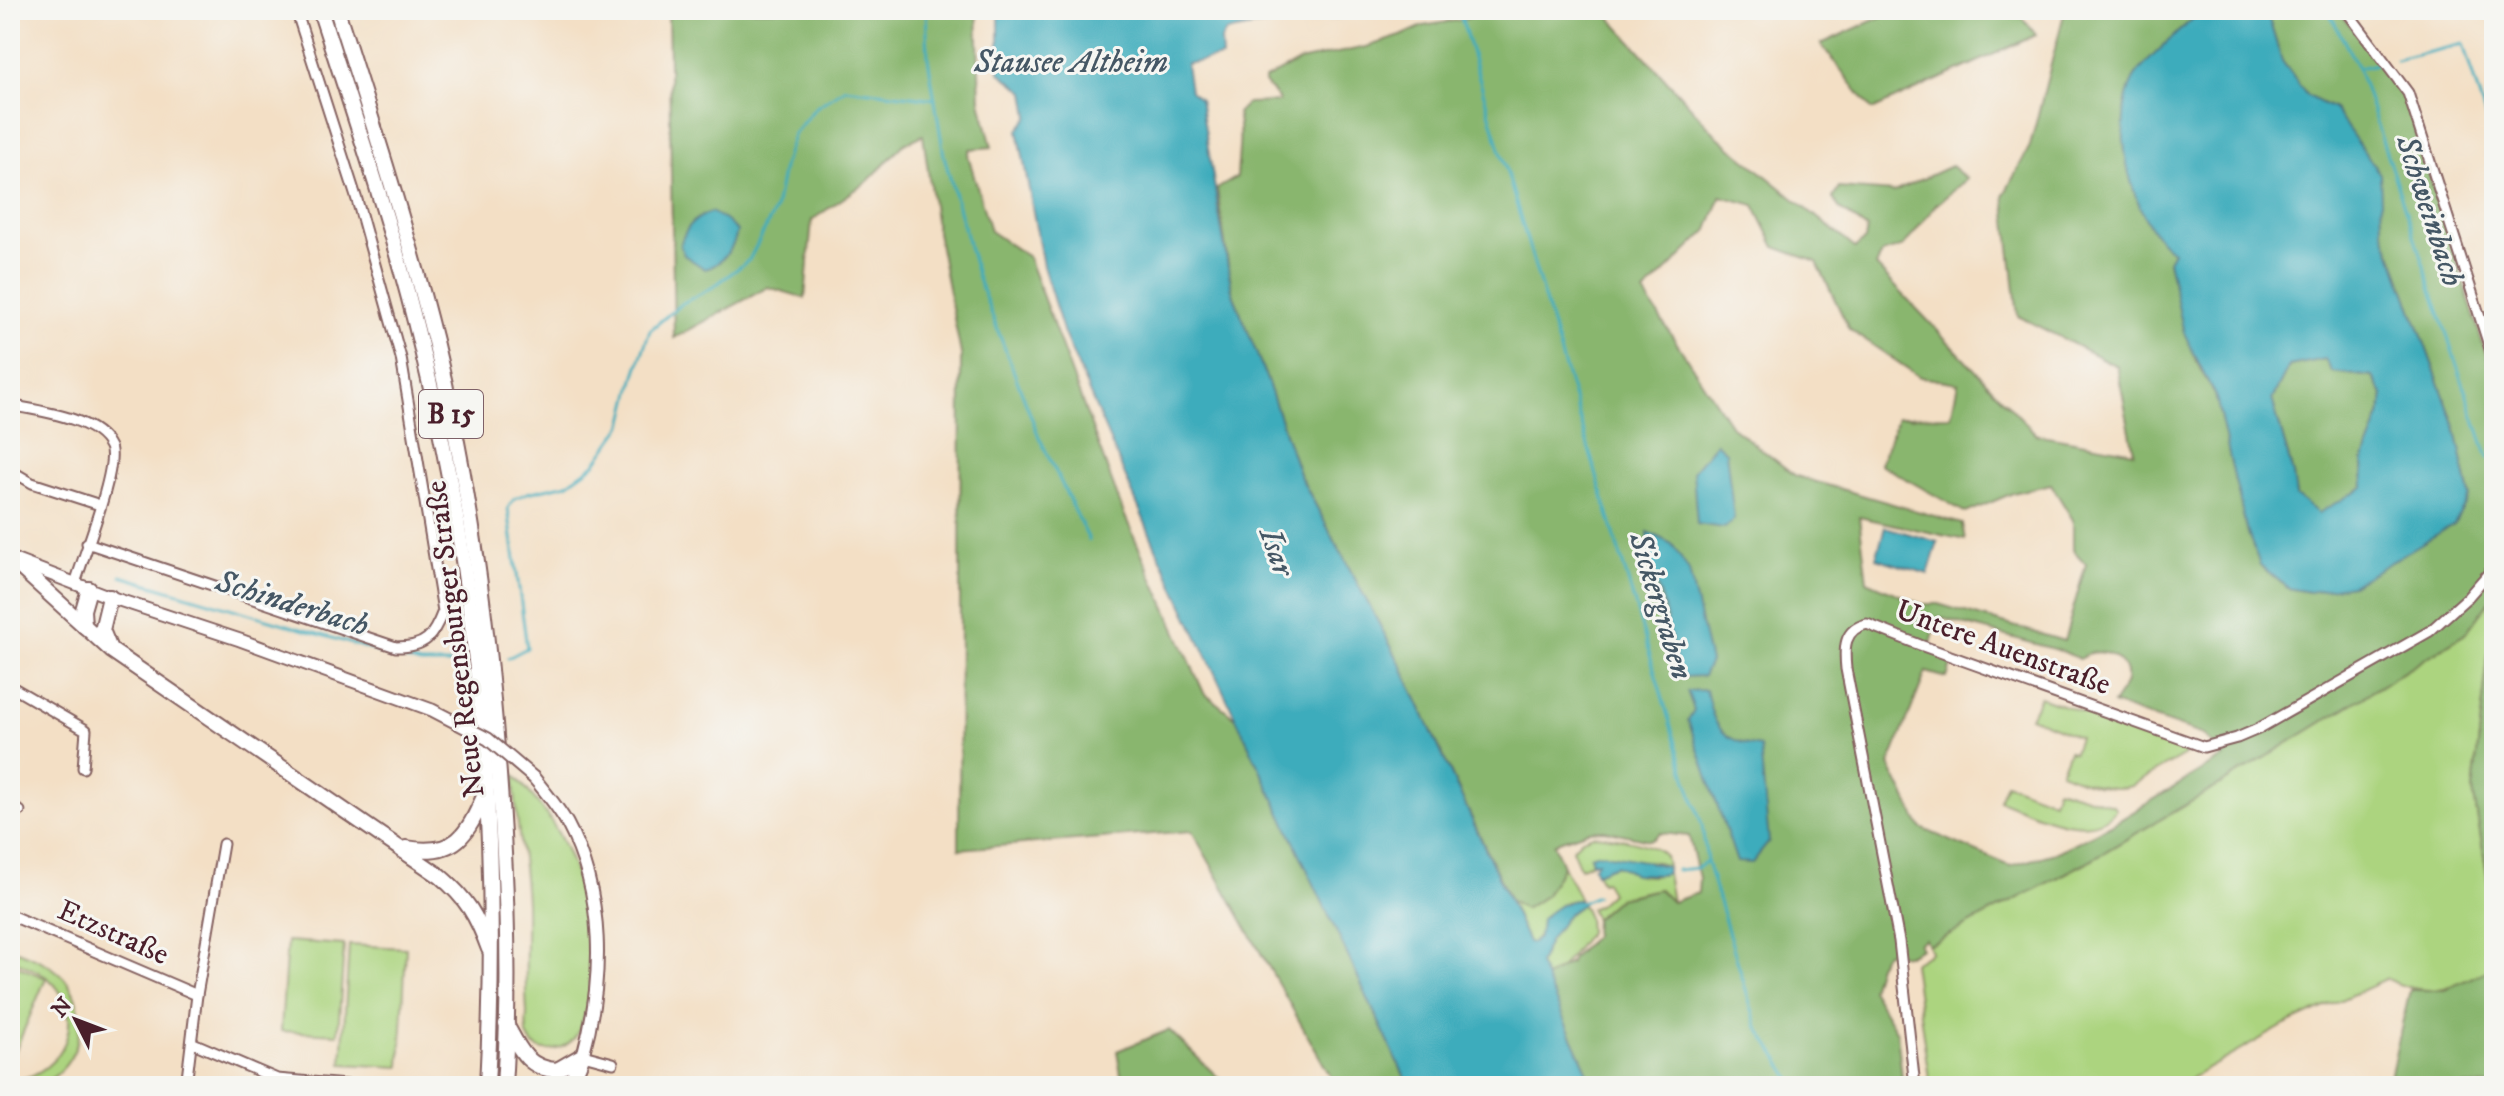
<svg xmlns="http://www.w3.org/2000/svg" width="2504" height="1096" font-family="'IM FELL DW Pica',serif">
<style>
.green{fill:#acd47f;stroke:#7b7a55;stroke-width:2}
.forest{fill:#89b66e;stroke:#6a6a4c;stroke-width:2;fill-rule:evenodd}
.water{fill:#3eacbc;stroke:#446674;stroke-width:2;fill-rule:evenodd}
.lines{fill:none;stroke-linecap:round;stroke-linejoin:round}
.stream{stroke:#3eacbc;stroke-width:3}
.minor-casing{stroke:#856261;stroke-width:13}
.tertiary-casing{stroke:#856261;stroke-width:15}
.trunk-casing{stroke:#856261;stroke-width:18}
.minor{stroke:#fff;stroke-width:9}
.tertiary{stroke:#fff;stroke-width:11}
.trunk{stroke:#fff;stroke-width:14}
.tertiary-bridge-casing{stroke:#856261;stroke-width:15;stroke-linecap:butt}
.tertiary-bridge{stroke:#fff;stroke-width:11}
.labels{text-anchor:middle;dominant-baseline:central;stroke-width:6;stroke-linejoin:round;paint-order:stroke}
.shield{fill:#f6f6f2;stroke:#7e6067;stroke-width:2}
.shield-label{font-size:28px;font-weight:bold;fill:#4a1f2b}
.street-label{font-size:30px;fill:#4a1f2b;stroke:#f6f6f2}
.water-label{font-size:32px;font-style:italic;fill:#455765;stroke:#f6f6f2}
</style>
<rect width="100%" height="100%" fill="#f6f6f2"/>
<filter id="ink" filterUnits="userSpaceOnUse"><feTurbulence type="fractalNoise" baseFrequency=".0125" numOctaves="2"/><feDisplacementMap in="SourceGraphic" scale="16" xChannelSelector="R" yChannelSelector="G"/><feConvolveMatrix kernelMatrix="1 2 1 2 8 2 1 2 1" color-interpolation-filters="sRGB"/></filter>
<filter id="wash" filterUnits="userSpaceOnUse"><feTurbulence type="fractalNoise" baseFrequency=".006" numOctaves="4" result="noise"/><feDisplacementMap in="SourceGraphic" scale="32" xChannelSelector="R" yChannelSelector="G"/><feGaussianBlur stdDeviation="1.8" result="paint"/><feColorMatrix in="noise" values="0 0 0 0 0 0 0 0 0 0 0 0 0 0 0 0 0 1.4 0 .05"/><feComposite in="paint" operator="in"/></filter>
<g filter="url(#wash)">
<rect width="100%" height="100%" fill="#f3dfc5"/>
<g class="green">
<path d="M 2490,600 L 2492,622 L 2473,790 L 2494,917 L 2494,968 C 2451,986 2432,1001 2387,979 L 2285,1025 L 2177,1086 L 1930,1086 L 1913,963 L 1931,952 L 1928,945 L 2085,863 L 2225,782 L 2465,634 Z"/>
<path d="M 2040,697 L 2181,748 L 2185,755 L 2131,786 C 2108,793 2082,780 2060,772 L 2069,751 L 2074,752 L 2079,737 L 2030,717 Z"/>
<path d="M 514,775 C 530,793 546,811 558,833 C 586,884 605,980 577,1034 C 567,1051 537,1059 528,1037 C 525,1030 527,1020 527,1012 C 524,975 527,940 526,903 C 524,860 515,818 514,775 Z"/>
<path d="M 2006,783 L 2053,801 L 2057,788 L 2113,805 L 2116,809 C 2092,844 2029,811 1999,800 Z"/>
<path d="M 1593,835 C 1608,836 1655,843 1664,855 C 1667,859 1666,862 1667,867 L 1658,862 L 1591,859 L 1592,862 L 1580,868 L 1572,849 L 1582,839 Z"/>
<path d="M 1563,866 L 1580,900 C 1547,898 1549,930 1532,943 L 1528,943 L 1510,901 L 1525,909 L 1546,895 Z"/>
<path d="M 1611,866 L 1622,866 C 1633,877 1653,878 1667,873 L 1672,902 L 1659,889 C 1626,895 1619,896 1595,919 L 1590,909 L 1598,905 L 1611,893 L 1605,881 L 1601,882 L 1596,873 Z"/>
<polygon points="1582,904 1588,918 1589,932 1563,966 1545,978 1539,964 1549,941 1567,915"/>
<polygon points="287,941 344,945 338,1034 281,1031"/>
<polygon points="349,945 406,948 400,1067 342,1064"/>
<path d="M 10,948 C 29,956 50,962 64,978 C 92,1011 82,1067 41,1084 C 32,1088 20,1086 10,1086 L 10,1080 C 55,1079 87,1028 58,989 C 47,973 28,967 10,959 Z"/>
<polygon points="10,963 46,978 10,1063"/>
</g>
<g class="forest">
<polygon points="668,10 977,10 980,101 992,147 970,149 968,155 990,231 1028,257 1124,514 1204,693 1237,719 1409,1086 1336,1086 1192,831 959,849 961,354 936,227 923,135 904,144 868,181 812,220 805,298 768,287 674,338"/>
<path d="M 1489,10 L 1603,10 L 1718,137 L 1855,248 L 1865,240 L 1867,229 L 1840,209 L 1833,198 L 1839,188 L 1894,192 L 1951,166 L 1967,179 L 1936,205 L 1904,246 L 1882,253 L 1876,266 L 2036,434 L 2134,452 L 2117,366 L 2018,316 L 2004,195 L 2030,146 L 2065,10 L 2203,10 L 2178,32 L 2173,251 L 2168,261 L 2195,358 L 2216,398 L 2260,565 L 2288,588 L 2309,592 L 2470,495 L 2455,426 L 2382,228 L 2379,174 L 2334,109 L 2307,96 L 2282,61 L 2266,10 L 2338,10 L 2404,95 L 2494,379 L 2494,917 L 2473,790 L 2492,622 L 2489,601 L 2465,634 L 2225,782 L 2085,863 L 1933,943 L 1928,945 L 1925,939 L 1918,943 L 1921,948 L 1908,955 L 1886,952 L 1878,965 L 1871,989 L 1897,1032 L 1903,1086 L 1594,1086 L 1545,978 L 1570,963 L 1572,958 L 1594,936 L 1595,919 L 1619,898 L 1659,889 L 1672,902 L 1698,893 L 1699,878 L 1689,836 L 1660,833 L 1653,839 L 1649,840 L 1604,830 L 1588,831 L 1559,841 L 1554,844 L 1563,866 L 1546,895 L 1525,909 L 1510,901 L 1402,667 L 1299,474 L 1267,380 L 1232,291 L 1217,189 L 1237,177 C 1238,155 1242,134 1237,113 L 1247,103 L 1278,102 L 1279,100 L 1265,83 L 1265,79 L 1299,61 L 1366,47 L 1401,36 L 1423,26 L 1465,19 ZM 1721,196 L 1754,205 L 1775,247 L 1817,262 L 1849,329 L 1920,377 L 1958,383 L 1951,416 L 1898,417 L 1880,464 L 1966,513 L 2013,493 L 2051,484 L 2073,520 L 2073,550 L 2086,564 L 2064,641 L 1938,604 L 1920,604 L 1867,581 L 1859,517 L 1965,540 L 1962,524 L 1796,476 L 1731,426 L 1644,293 L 1708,230 ZM 1938,617 L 2064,652 L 2079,659 C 2080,659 2090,653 2091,653 C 2109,649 2129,663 2126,681 C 2124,689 2118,697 2113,704 L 2204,735 L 2224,757 L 2113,824 L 2055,853 L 2010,866 L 1921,828 L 1889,765 L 1926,672 L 1947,678 L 1951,665 L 1930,647 Z"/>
<polygon points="1896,10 2017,10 2036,35 1872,110 1821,44"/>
<polygon points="2325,359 2332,372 2373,377 2384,396 2380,416 2363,462 2364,487 2318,514 2296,496 2293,474 2272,399 2289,366"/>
<polygon points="2494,968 2494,1086 2388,1086 2410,990 2443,990"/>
<polygon points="1169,1030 1227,1086 1123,1086 1117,1051"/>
</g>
<g class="water">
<path d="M 999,10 L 1382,10 L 1352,16 L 1252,27 L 1226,32 L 1221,40 L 1222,57 L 1186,64 L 1190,91 L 1200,99 L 1232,291 L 1267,380 L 1299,474 L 1402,667 L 1528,942 L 1532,943 L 1539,937 L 1541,919 C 1553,909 1566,899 1580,900 L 1582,904 L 1567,915 L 1549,941 L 1539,964 L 1594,1086 L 1409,1086 L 1157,550 L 1064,334 L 1043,266 L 1018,130 L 1029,116 L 1025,92 L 999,72 Z"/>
<path d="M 2203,10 L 2266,10 L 2282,61 L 2307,96 L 2334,109 L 2380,174 L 2382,228 L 2455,426 L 2470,496 L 2454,524 L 2352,585 L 2309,592 L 2288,588 L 2260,565 L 2246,528 L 2216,398 L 2184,333 L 2168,260 L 2173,251 C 2131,224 2110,124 2133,80 C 2143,62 2186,25 2203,10 ZM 2325,359 L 2332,372 L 2373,377 L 2384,396 L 2380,416 L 2363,462 L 2364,487 L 2318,513 L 2296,496 L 2293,474 L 2272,399 L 2289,366 Z"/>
<path d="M 711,212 L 725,220 L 737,231 C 735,247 721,265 705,269 L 684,255 L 680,245 C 686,227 693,219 711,212 Z"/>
<polygon points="1716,443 1726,452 1734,519 1725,528 1697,524 1693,471"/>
<polygon points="1885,527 1938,542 1928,574 1876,558"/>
<polygon points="1648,532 1672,544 1689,571 1710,662 1703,676 1685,677 1677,665 1662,599 1649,568"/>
<path d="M 1706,690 C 1714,727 1721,741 1760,747 L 1769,842 L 1752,863 L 1737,862 L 1688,720 L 1694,710 L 1687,691 Z"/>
<path d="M 1599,853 C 1611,855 1658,863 1667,867 L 1667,873 L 1660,875 L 1634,874 L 1616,865 L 1596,873 L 1593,867 L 1598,862 L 1592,862 L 1590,856 Z"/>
</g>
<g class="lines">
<g class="stream">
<polyline points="926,10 928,58 944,156 978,279 1039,437 1089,540"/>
<polyline points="1461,10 1461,17 1686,777 1702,825 1707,862 1757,1026 1796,1086"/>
<polyline points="2328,10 2358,68 2488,458"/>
<polyline points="2396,60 2463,44 2494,145"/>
<polyline points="2358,68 2381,63"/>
<polyline points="121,576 420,664 451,664"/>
<polyline points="508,658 527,648 508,508 514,499 527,493 567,484 595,464 623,425 635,375 650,330 681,304 713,287 749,260 775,210 783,167 793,135 815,108 845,88 935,99"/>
<polyline points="1677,870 1697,868 1707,862"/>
<polyline points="1578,904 1596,896"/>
</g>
</g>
</g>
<g filter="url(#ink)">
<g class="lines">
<g class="minor-casing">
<g id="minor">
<polyline points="2346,10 2408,93 2494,361"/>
<path d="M 10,405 C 39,411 96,417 110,447 C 119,467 82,559 75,584"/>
<polyline points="10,470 32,483 100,505"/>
<path d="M 87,543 L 396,647 C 426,647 433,637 443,611 L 401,358 L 357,200 L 296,10"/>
<polyline points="10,686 86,730 83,768"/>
<polyline points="10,808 20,811"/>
<polyline points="10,915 197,995"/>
<polyline points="193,1043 277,1079 358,1086"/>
<polyline points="583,1055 613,1063"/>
<polyline points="186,1086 197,995 223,844"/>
<path d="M 1915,1086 L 1899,941 L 1846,669 C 1844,649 1843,629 1867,624 L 1920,645 L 2204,747 L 2237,738 L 2258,729 L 2430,631 L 2468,597 L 2494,567"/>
</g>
</g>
<g class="tertiary-casing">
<g id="tertiary">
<polyline points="14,560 110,597 240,640 432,710"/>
<path d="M 534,778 C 546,793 558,807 567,823 C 605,894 604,979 583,1055"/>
</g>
</g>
<g class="trunk-casing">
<g id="trunk">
<path d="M 320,10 C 356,121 394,233 421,346 C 480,588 500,838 487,1086"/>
<path d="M 337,10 C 372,120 407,229 435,341 C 466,467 484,594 495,723 C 505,844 512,965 504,1086"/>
<path d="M 10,558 L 112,651 L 440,876 C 467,899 477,916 489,949"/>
<polyline points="84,626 83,610 89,589"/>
<polyline points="109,647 102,630 110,597"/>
<path d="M 406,848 C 458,857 467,834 486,792"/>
<path d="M 506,1024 C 519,1048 527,1069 557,1070 L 583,1055"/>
<polyline points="570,1086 582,1057"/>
</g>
</g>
<use href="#minor" class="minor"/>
<use href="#tertiary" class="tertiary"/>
<use href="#trunk" class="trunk"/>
<g class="tertiary-bridge-casing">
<polyline id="tertiary-bridge" points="432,710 488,739 534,778"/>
</g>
<use href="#tertiary-bridge" class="tertiary-bridge"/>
</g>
</g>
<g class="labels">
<rect class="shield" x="419" y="390" width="64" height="48" rx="6"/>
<g class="shield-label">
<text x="451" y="414">B 15</text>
</g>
<g class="street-label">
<text transform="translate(456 639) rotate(-97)">Neue Regensburger Straße</text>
<text transform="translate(2003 648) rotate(20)">Untere Auenstraße</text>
<text transform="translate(113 933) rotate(24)">Etzstraße</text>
</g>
<g class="water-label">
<text x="1071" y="63">Stausee Altheim</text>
<text transform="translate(2429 211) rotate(72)">Schweinbach</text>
<text transform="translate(1276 552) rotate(71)">Isar</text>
<text transform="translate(292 604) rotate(17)">Schinderbach</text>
<text transform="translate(1660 606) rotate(73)">Sickergraben</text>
</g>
</g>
<rect width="2504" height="1096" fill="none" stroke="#f6f6f2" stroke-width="40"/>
<g transform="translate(76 1020) rotate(312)" stroke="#f6f6f2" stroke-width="6" paint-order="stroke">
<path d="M0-6L14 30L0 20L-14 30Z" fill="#4a1f2b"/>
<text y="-12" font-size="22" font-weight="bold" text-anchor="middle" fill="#4a1f2b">N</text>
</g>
</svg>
